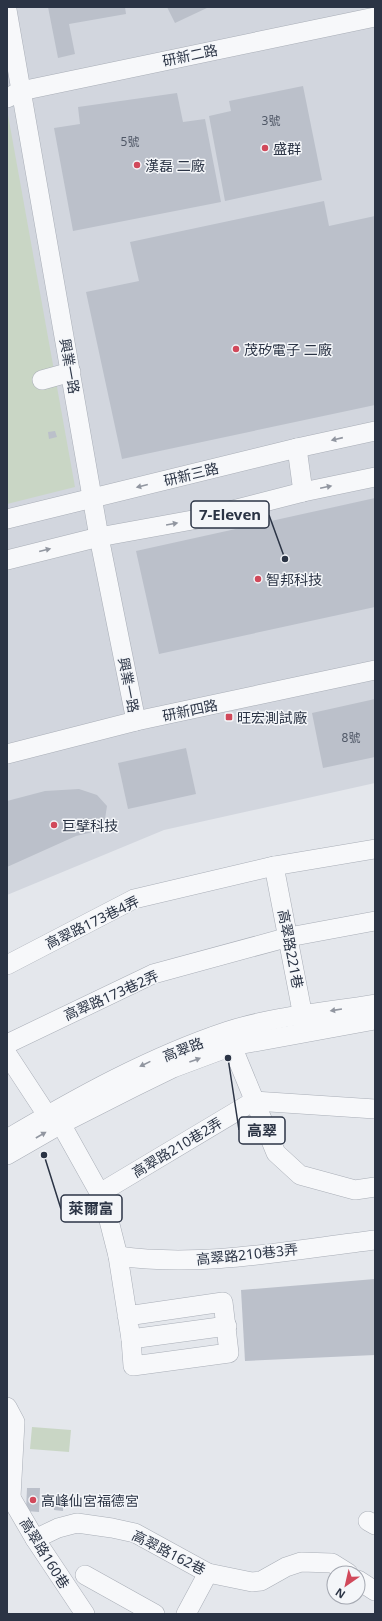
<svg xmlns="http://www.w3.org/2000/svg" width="382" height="1621" font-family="'Noto Sans','Noto Sans TC',sans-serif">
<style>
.built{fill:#d2d6de}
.green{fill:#c9d6c5}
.building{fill:#bbc0ca}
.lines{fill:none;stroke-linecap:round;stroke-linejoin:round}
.minor-casing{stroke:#a9aeb7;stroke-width:20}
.minor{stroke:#f7f8fa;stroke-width:19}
.oneway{fill:#9196a0}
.poi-dot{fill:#d1495b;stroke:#f4f6f9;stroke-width:1.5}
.labels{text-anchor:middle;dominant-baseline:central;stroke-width:3;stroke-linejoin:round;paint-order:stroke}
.number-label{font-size:12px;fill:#4f5766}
.street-label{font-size:14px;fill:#2b3445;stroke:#f4f6f9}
.poi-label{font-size:14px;fill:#2b3445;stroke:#f4f6f9;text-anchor:start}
.leader{fill:none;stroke:#2b3445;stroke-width:1.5}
.callout-dot{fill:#2b3445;stroke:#f4f6f9;stroke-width:1.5}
.callout{fill:#f4f6f9;stroke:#2b3445;stroke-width:1.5}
.callout-label{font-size:15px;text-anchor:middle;font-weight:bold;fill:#2b3445}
</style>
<rect width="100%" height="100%" fill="#e4e7ec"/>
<polygon class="built" points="7,7 375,7 375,783 164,830 7,895"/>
<g class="green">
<polygon points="8,115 75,487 7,504 7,116"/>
<polygon points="32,1427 71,1430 69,1452 30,1449"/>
</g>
<g class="building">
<polygon points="48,7 125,7 126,14 69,24 75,54 58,58"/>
<polygon points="167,7 209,7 175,23"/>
<polygon points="303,86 322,180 225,201 209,116 231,111 229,101"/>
<polygon points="177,93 183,122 205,119 221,202 73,231 54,128 80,124 78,107"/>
<polygon points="324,201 329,226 375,216 375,405 122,459 86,292 139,281 130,242"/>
<polygon points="55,431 57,437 49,439 48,432"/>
<polygon points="375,498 375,607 159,654 136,551"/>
<polygon points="375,699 375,757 323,768 312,713"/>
<polygon points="186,748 196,794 128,809 118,763"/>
<polygon points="79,789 97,795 107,806 105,819 97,831 76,836 7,867 7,801 45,791"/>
<polygon points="375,1279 375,1355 245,1361 241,1290"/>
<polygon points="27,1488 40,1488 39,1512 26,1511"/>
<polygon points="44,1495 52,1497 51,1504 43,1502"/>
<polygon points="56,1495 64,1496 63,1511 54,1510"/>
<rect x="67" y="1498" width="5" height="8"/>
</g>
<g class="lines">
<g class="minor-casing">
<g id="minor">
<polyline points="7,10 99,537 136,721"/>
<polyline points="7,98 21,91 375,17"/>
<polyline points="42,380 71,372"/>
<polyline points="297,448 303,492"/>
<polyline points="7,519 297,448 375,431"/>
<polyline points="7,560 99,537 198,519 303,492 375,477"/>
<polyline points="7,754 136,721 375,670"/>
<polyline points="274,866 305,1027"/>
<polyline points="7,965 134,899 274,866 375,849"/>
<polyline points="230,1034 232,1046 276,1153 300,1175 355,1190 375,1187"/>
<polyline points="7,1044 153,974 289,937 375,921"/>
<polyline points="7,1054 47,1115 61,1124 104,1201 118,1256 131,1339 133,1366 229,1353 223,1302 127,1316"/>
<path d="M 7,1139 C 78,1097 150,1057 228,1031 C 275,1016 327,1012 375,1004"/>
<polyline points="7,1155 61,1124 134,1087 173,1068 232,1046 375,1020"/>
<polyline points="100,1193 254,1101 375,1109"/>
<path d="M 118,1256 C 202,1268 291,1250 375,1240"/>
<polyline points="131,1339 227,1326"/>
<polyline points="7,1407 15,1422 11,1497"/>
<polyline points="7,1491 35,1539 85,1614"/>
<polyline points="368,1521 375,1525"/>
<polyline points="35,1539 58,1528 77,1523 112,1528 135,1533 208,1573 252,1582 261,1581 286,1567 301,1562 332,1563 348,1573"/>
<polyline points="85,1575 155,1614"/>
<polyline points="358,1580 375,1591"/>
<polyline points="186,1614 208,1573"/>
</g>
</g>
<use href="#minor" class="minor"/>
</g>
<defs><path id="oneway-solid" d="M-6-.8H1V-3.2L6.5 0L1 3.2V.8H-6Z"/></defs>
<g class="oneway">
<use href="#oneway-solid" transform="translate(337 439) rotate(167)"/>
<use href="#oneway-solid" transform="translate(142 486) rotate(166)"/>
<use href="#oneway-solid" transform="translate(326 487) rotate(-12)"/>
<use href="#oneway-solid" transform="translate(172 524) rotate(-10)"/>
<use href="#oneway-solid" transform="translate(45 550) rotate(-14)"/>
<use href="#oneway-solid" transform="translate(336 1010) rotate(171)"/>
<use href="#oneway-solid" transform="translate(195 1060) rotate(-20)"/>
<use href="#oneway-solid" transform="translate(145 1064) rotate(154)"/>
<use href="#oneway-solid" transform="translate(41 1135) rotate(-30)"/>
</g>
<g class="poi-dot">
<circle cx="265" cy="148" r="4"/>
<circle cx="137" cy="165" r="4"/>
<circle cx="236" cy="349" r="4"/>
<circle cx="258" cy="579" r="4"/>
<rect x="225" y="713" width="8" height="8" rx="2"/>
<circle cx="54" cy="825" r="4"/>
<circle cx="33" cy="1500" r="4"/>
</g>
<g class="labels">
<g class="number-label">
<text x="271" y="120">3號</text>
<text x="130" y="141">5號</text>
<text x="351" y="737">8號</text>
</g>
<g class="street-label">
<text transform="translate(190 55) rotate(-12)">研新二路</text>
<text transform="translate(70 366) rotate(80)">興業一路</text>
<text transform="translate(191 474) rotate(-14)">研新三路</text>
<text transform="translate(129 685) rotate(79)">興業一路</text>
<text transform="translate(190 710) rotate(-12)">研新四路</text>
<text transform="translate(92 922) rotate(-26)">高翠路173巷4弄</text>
<text transform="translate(291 949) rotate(79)">高翠路221巷</text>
<text transform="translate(111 995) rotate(-24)">高翠路173巷2弄</text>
<text transform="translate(183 1049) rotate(-21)">高翠路</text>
<text transform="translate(177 1147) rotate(-31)">高翠路210巷2弄</text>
<text transform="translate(247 1254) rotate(-6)">高翠路210巷3弄</text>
<text transform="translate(169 1552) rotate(27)">高翠路162巷</text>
<text transform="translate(45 1553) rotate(58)">高翠路160巷</text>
</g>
<g class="poi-label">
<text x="273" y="148">盛群</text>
<text x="145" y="165">漢磊 二廠</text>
<text x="244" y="349">茂矽電子 二廠</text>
<text x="266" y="579">智邦科技</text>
<text x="237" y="717">旺宏測試廠</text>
<text x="62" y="825">巨擘科技</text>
<text x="41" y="1500">高峰仙宮福德宮</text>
</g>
</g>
<path class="leader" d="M285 559L269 515M228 1058L239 1130M44 1155L61 1209"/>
<g class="callout-dot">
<circle cx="285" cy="559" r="4"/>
<circle cx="228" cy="1058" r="4"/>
<circle cx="44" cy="1155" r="4"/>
</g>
<g class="callout">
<rect x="191" y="501" width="78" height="27" rx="4"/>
<rect x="239" y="1117" width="46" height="27" rx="4"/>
<rect x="61" y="1195" width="61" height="27" rx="4"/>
</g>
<g class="callout-label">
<text x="230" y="520">7-Eleven</text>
<text x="262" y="1136">高翠</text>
<text x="91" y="1214">萊爾富</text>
</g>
<rect width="382" height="1621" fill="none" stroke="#2b3445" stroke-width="16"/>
<g transform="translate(346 1585) rotate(214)"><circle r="19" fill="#f4f6f9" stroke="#a4a8b1"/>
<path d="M0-3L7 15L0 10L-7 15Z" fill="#d1495b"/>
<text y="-6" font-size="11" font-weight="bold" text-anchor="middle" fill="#2b3445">N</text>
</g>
</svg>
